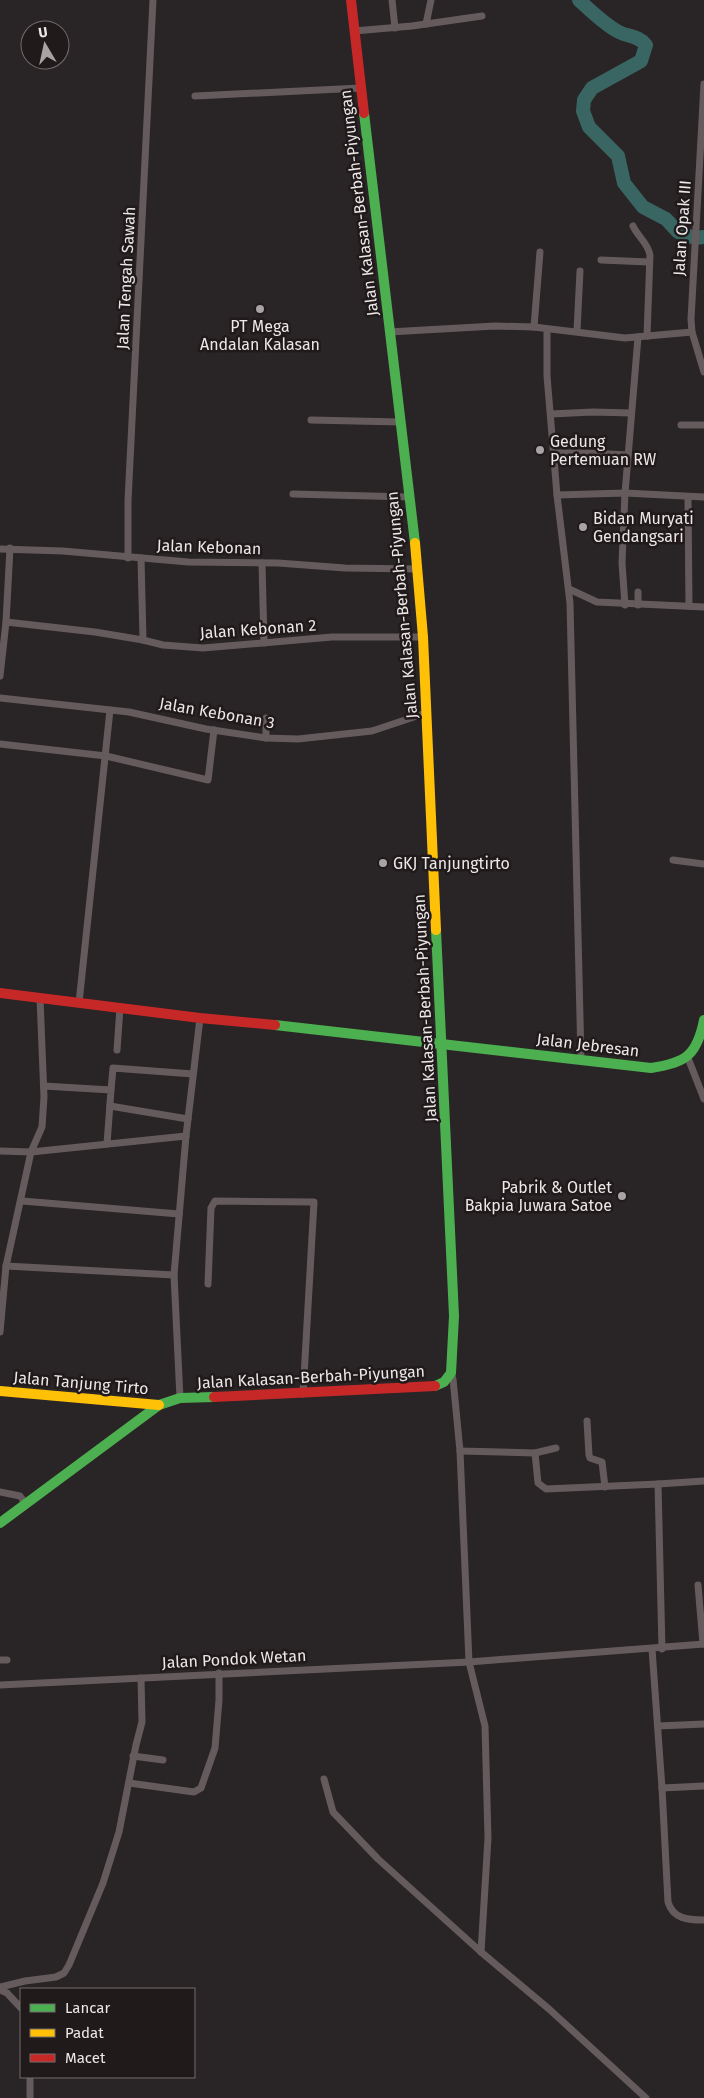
<svg xmlns="http://www.w3.org/2000/svg" width="704" height="2098" font-family="'Fira Sans',sans-serif">
<style>
.lines{fill:none;stroke-linecap:round;stroke-linejoin:round}
.river{stroke:#396663;stroke-width:14}
.street{stroke:#655b5c;stroke-width:7}
.fast{stroke:#4caf50;stroke-width:10}
.slow{stroke:#ffc107;stroke-width:10}
.jam{stroke:#c62828;stroke-width:10}
.poi-dot{fill:#a8a3a4;stroke:#211a1b;stroke-width:2}
.labels{text-anchor:middle;dominant-baseline:central;stroke-width:5;stroke-linejoin:round;paint-order:stroke}
.street-label{font-size:16px;fill:#ece7e8;stroke:#211a1b}
.poi-label{font-size:16px;fill:#ece7e8;stroke:#211a1b;text-anchor:start}
</style>
<rect width="100%" height="100%" fill="#292425"/>
<g class="lines">
<path class="river" d="M 579,0 C 591,11 603,23 617,31 C 627,37 638,35 646,45 L 641,61 L 592,88 L 584,100 L 583,111 L 589,127 L 618,156 L 624,183 L 643,207 L 666,219 L 678,232 L 695,238 L 704,237"/>
<g class="street">
<polyline points="392,0 395,28"/>
<polyline points="426,24 431,0"/>
<polyline points="354,31 412,26 482,16"/>
<polyline points="704,84 691,319 692,332 704,372"/>
<polyline points="195,96 361,88"/>
<path d="M 633,226 C 638,237 648,243 650,255 L 647,336"/>
<polyline points="601,260 649,262"/>
<polyline points="534,327 540,252"/>
<polyline points="547,329 547,376 557,495 570,603 581,1059"/>
<polyline points="577,331 580,271"/>
<polyline points="389,332 495,326 534,327 625,338 692,332"/>
<polyline points="638,337 625,493 704,497"/>
<polyline points="551,414 593,412 631,413"/>
<polyline points="311,420 400,422"/>
<polyline points="681,425 704,425"/>
<polyline points="553,453 589,453 628,455"/>
<polyline points="293,494 409,497"/>
<polyline points="557,495 625,493 622,563 625,605"/>
<polyline points="688,497 689,606"/>
<polyline points="0,549 63,551 188,562 278,563 345,568 418,569"/>
<polyline points="128,558 128,501 153,0"/>
<polyline points="141,558 143,640"/>
<polyline points="262,563 264,643"/>
<polyline points="569,589 597,602 704,607"/>
<polyline points="638,592 638,605"/>
<polyline points="6,622 95,632 143,640 163,645 203,648 332,637 423,637"/>
<polyline points="0,676 6,622 10,548"/>
<polyline points="0,698 129,712 206,729 266,738 298,739 372,731 426,713"/>
<polyline points="266,718 266,738"/>
<polyline points="0,744 106,756 208,780 214,730"/>
<polyline points="673,860 704,864"/>
<polyline points="79,1003 110,710"/>
<polyline points="117,1050 120,1008"/>
<polyline points="688,1058 704,1099"/>
<polyline points="44,1086 111,1090 107,1144"/>
<polyline points="111,1090 113,1068 193,1074"/>
<polyline points="110,1106 188,1119"/>
<polyline points="0,1151 31,1152 186,1136"/>
<polyline points="22,1201 179,1214"/>
<polyline points="6,1266 174,1275"/>
<polyline points="208,1284 211,1208 215,1201 314,1202 303,1394"/>
<polyline points="0,1332 6,1266 31,1152 42,1127 44,1097 40,998"/>
<polyline points="451,1373 453,1379 460,1451 469,1662 485,1726 488,1838 481,1952"/>
<polyline points="180,1398 174,1275 186,1136 200,1018"/>
<polyline points="587,1421 589,1455 590,1458 602,1462 605,1487"/>
<polyline points="460,1451 535,1453 538,1483 546,1489 658,1484 662,1649"/>
<polyline points="535,1453 556,1448"/>
<polyline points="658,1484 704,1481"/>
<polyline points="0,1492 20,1496 26,1504"/>
<polyline points="698,1585 703,1644"/>
<path d="M 652,1649 L 662,1788 L 668,1902 C 673,1919 688,1920 704,1920"/>
<polyline points="0,1660 7,1660"/>
<polyline points="0,1685 469,1662 704,1644"/>
<polyline points="658,1726 704,1724"/>
<polyline points="133,1756 163,1760"/>
<polyline points="324,1779 333,1812 378,1859 481,1952 549,2009 646,2098"/>
<polyline points="129,1783 194,1792 201,1788 215,1748 219,1700 219,1673"/>
<polyline points="662,1788 704,1786"/>
<polyline points="0,1987 25,1981 56,1977 64,1973 69,1965 103,1883 119,1832 136,1745 142,1722 141,1678"/>
<polyline points="0,1990 7,1993 21,2008"/>
<polyline points="30,2077 30,2098"/>
</g>
<g class="fast">
<polyline points="364,113 415,543"/>
<path d="M 275,1025 L 651,1068 C 686,1063 697,1055 704,1020"/>
<polyline points="435,1386 444,1382 451,1373 454,1316 436,930"/>
<polyline points="0,1523 159,1405 180,1398 214,1397"/>
</g>
<g class="slow">
<polyline points="415,543 423,637 436,930"/>
<polyline points="0,1391 159,1405"/>
</g>
<g class="jam">
<polyline points="351,0 364,113"/>
<polyline points="0,993 200,1018 275,1025"/>
<polyline points="214,1397 435,1386"/>
</g>
</g>
<g class="poi-dot">
<circle cx="260" cy="309" r="5"/>
<circle cx="540" cy="450" r="5"/>
<circle cx="583" cy="527" r="5"/>
<circle cx="383" cy="863" r="5"/>
<circle cx="622" cy="1196" r="5"/>
</g>
<g class="labels">
<g class="street-label">
<text transform="translate(359 203) rotate(-97)">Jalan Kalasan-Berbah-Piyungan</text>
<text transform="translate(682 228) rotate(-86)">Jalan Opak III</text>
<text transform="translate(126 278) rotate(-87)">Jalan Tengah Sawah</text>
<text transform="translate(209 547) rotate(2)">Jalan Kebonan</text>
<text transform="translate(402 605) rotate(-95)">Jalan Kalasan-Berbah-Piyungan</text>
<text transform="translate(258 629) rotate(-4)">Jalan Kebonan 2</text>
<text transform="translate(217 713) rotate(10)">Jalan Kebonan 3</text>
<text transform="translate(425 1008) rotate(-93)">Jalan Kalasan-Berbah-Piyungan</text>
<text transform="translate(588 1045) rotate(7)">Jalan Jebresan</text>
<text transform="translate(311 1377) rotate(-3)">Jalan Kalasan-Berbah-Piyungan</text>
<text transform="translate(81 1383) rotate(5)">Jalan Tanjung Tirto</text>
<text transform="translate(234 1659) rotate(-3)">Jalan Pondok Wetan</text>
</g>
<g class="poi-label">
<text x="260" y="326" text-anchor="middle">PT Mega<tspan x="260" dy="18">Andalan Kalasan</tspan></text>
<text x="550" y="441">Gedung<tspan x="550" dy="18">Pertemuan RW</tspan></text>
<text x="593" y="518">Bidan Muryati<tspan x="593" dy="18">Gendangsari</tspan></text>
<text x="393" y="863">GKJ Tanjungtirto</text>
<text x="612" y="1187" text-anchor="end">Pabrik &amp; Outlet<tspan x="612" dy="18">Bakpia Juwara Satoe</tspan></text>
</g>
</g>
<rect x="20" y="1988" width="175" height="90" fill="#211a1b" stroke="#726c6d"/>
<rect x="30" y="2004" width="25" height="8" fill="#4caf50" stroke="#726c6d"/>
<text x="65" y="2013" font-size="15" fill="#ece7e8">Lancar</text>
<rect x="30" y="2029" width="25" height="8" fill="#ffc107" stroke="#726c6d"/>
<text x="65" y="2038" font-size="15" fill="#ece7e8">Padat</text>
<rect x="30" y="2054" width="25" height="8" fill="#c62828" stroke="#726c6d"/>
<text x="65" y="2063" font-size="15" fill="#ece7e8">Macet</text>
<g transform="translate(45 45) rotate(351)"><circle r="24" fill="#211a1b" stroke="#726c6d"/>
<path d="M0-4L9 19L0 12L-9 19Z" fill="#a8a3a4"/>
<text y="-8" font-size="14" font-weight="bold" text-anchor="middle" fill="#ece7e8">U</text>
</g>
</svg>
